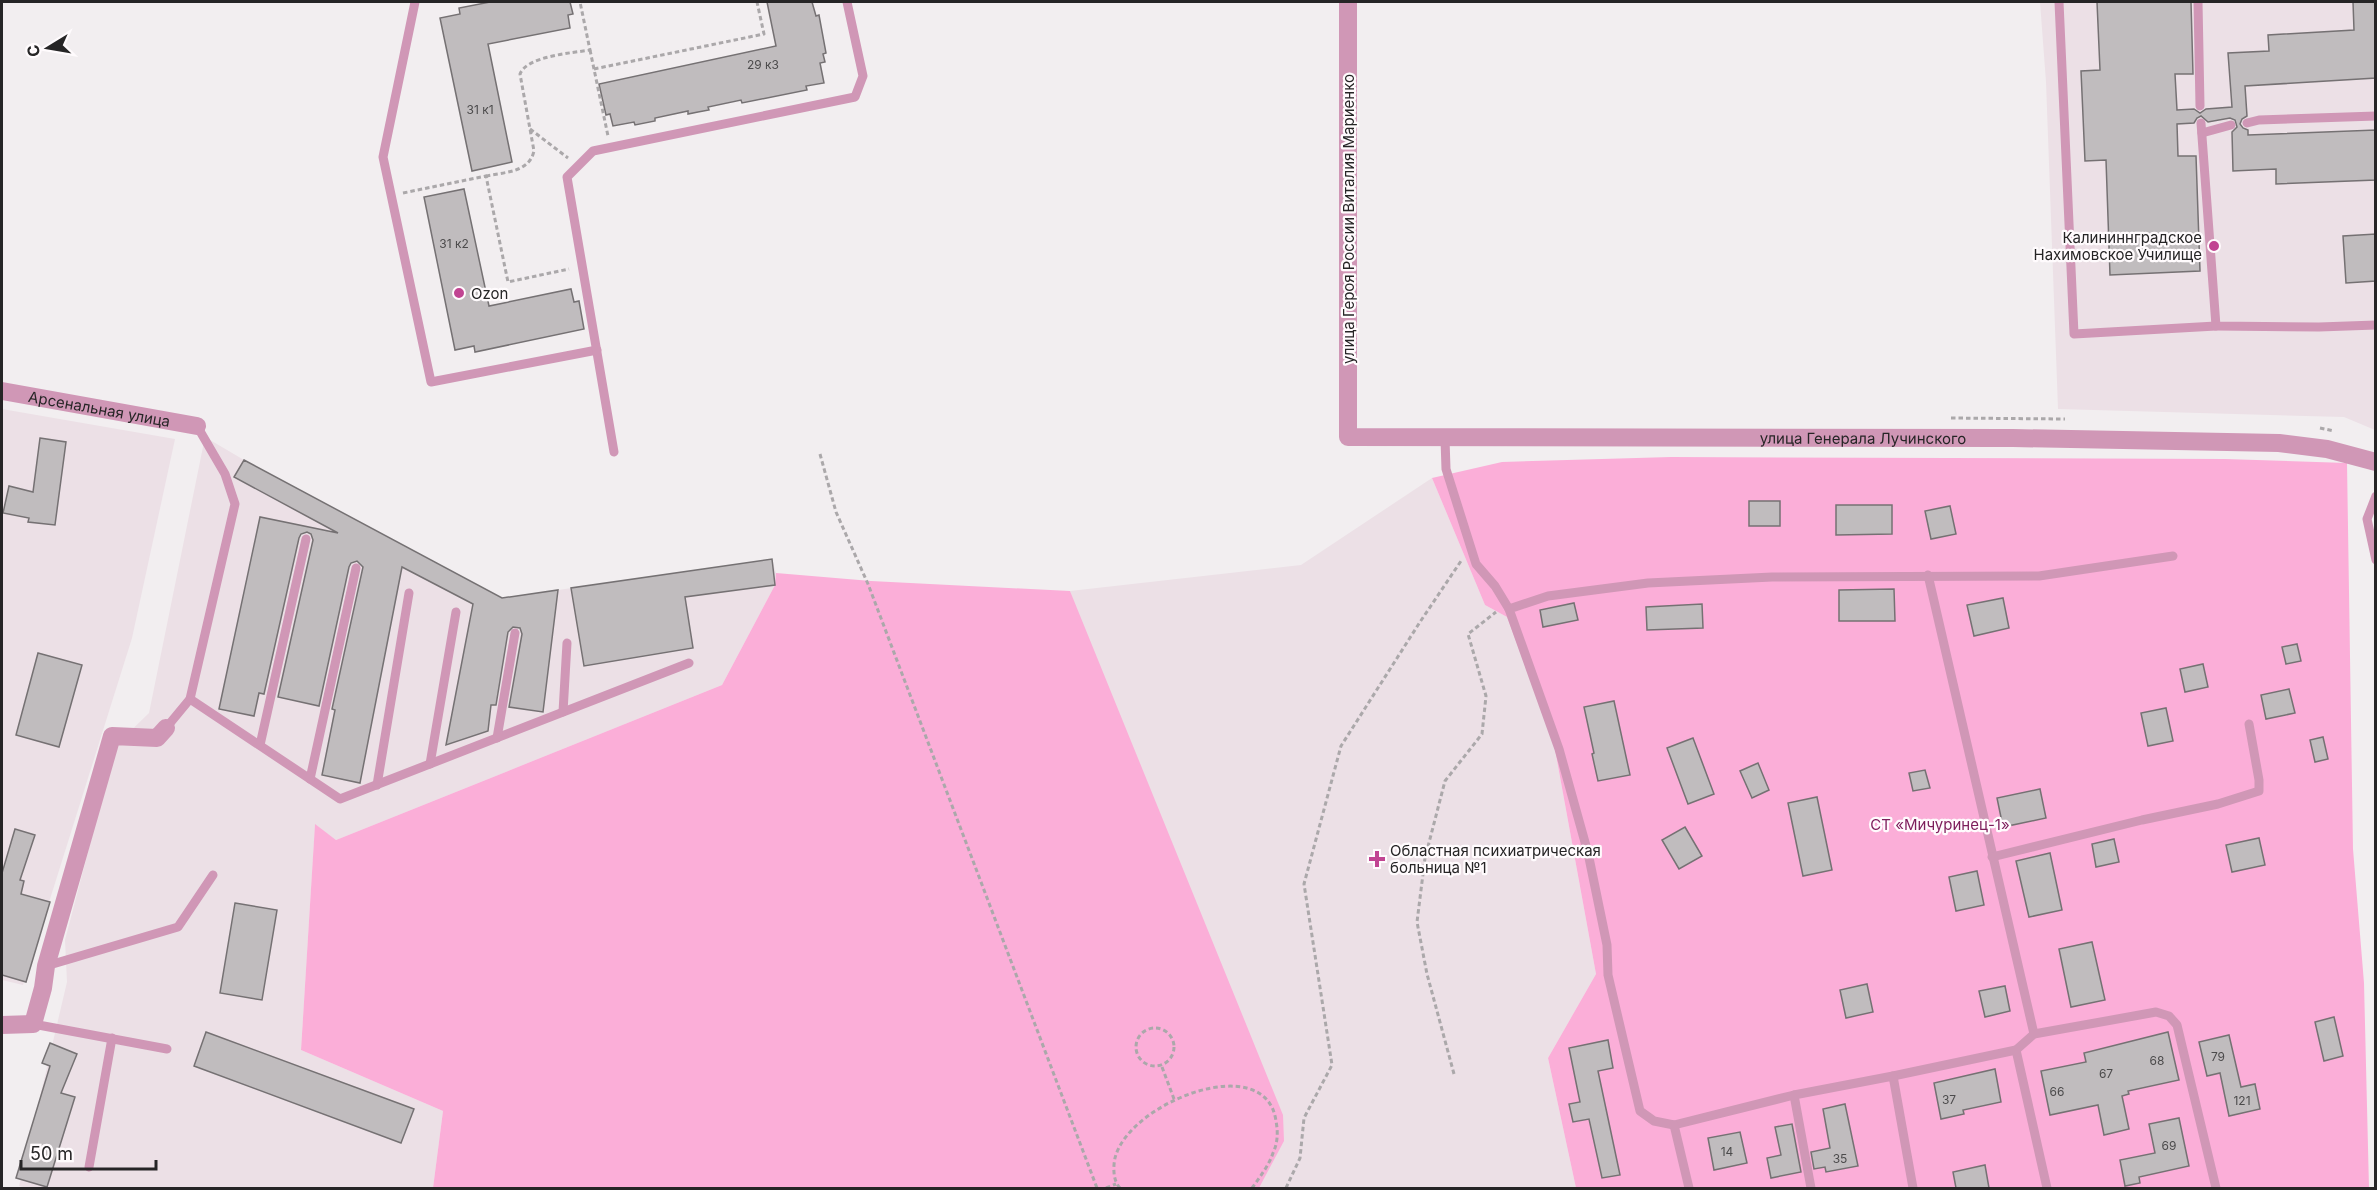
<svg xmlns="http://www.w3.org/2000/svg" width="2377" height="1190" font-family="Inter,sans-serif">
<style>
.built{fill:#ece0e6}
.green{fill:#fbaed8}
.building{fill:#c0bcbe;stroke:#757173;stroke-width:1.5}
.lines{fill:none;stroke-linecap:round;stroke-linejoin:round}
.path{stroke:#aba8aa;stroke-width:3;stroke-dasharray:4.5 3;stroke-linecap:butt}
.lane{stroke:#d097b6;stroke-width:9}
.street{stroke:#d097b6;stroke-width:18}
.poi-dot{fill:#c14492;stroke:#fffbfd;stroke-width:2}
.labels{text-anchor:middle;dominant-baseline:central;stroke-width:4.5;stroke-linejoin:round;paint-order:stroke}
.number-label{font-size:12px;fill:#4c4b4c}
.street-label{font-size:15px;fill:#262526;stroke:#fffbfd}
.poi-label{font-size:15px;fill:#262526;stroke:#fffbfd;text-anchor:start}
.park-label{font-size:15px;fill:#7d1d5b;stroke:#fffbfd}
</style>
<rect width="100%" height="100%" fill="#f2eef0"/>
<g class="built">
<polygon points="2040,2 2375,2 2375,430 2344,417 2058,409 2046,82"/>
<polygon points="2,409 175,439 132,638 23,985 2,980"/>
<polygon points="205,437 244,460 502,598 772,559 776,573 775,585 722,685 336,840 315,825 301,1050 443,1111 433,1188 27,1188 19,1186 67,982 65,940 116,745 149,713"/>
<polygon points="1432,478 1485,605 1507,617 1554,744 1596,974 1548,1058 1576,1188 1259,1188 1070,591 1301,565"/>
</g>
<g class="green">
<polygon points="1671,457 2225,459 2347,463 2353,849 2364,983 2369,1188 1576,1188 1548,1058 1596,974 1554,744 1507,617 1485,605 1432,478 1502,462"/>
<polygon points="776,573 871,581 1070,591 1283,1115 1284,1141 1259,1188 433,1188 443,1111 301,1050 315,824 336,840 722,685 775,585"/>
</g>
<g class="building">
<polygon points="490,2 570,2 573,14 568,15 570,28 488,44 512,162 472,171 440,18 460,14 459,8"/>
<polygon points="767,2 812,2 816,16 819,15 826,53 823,54 825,62 820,63 824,83 806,86 807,90 742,103 741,100 708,107 709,110 698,112 688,114 688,111 655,118 655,121 635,125 634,122 613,126 610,114 606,115 599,84 776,46"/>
<polygon points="2097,2 2191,2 2193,74 2175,74 2177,110 2194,109 2200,113 2206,109 2232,107 2228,53 2269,51 2268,35 2354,30 2353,2 2376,2 2376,78 2245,86 2247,116 2242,119 2240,124 2243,128 2248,130 2248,135 2376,130 2376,180 2276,184 2276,169 2233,171 2232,132 2237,127 2235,120 2230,118 2208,122 2201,116 2197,118 2194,123 2177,124 2178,156 2196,156 2200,271 2110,275 2106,160 2085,161 2081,71 2100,70"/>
<polygon points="464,189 489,306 571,289 574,302 579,301 584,329 475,352 474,346 455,350 424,197"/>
<polygon points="2376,234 2376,281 2346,283 2343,236"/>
<polygon points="40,438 66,442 55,525 28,522 29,518 3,513 9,486 33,492"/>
<polygon points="244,460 502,598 558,590 543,712 509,707 522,634 520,628 513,627 508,632 496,705 491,705 488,731 446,745 473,604 402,567 360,783 322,775 335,710 332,709 363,567 357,561 351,563 349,567 319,706 278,697 313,540 311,534 307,532 301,534 299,538 264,694 259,693 254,716 219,709 260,517 338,533 234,477"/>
<rect x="1749" y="501" width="31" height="25"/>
<polygon points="1836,505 1892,505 1892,534 1836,535"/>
<polygon points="1950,506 1956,534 1931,539 1925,511"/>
<polygon points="772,559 775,585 685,597 693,648 584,666 571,588"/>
<polygon points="1894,589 1895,621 1839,621 1839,590"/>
<polygon points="2003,598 2009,628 1974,636 1967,605"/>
<polygon points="1574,603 1578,620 1543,627 1540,610"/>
<polygon points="1702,604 1703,628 1647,630 1646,607"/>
<polygon points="2297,644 2301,661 2286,664 2282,647"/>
<polygon points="38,653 82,665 59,747 16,735"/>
<polygon points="2203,664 2208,687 2185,692 2180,669"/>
<polygon points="2289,689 2295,713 2266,719 2261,695"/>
<polygon points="1614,701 1630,775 1598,781 1592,754 1594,753 1584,707"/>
<polygon points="2166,708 2173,741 2148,746 2141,713"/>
<polygon points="2323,737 2328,759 2315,762 2310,740"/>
<polygon points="1693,738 1714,794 1688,804 1667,748"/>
<polygon points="1758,763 1769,790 1752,798 1740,771"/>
<polygon points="1925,770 1930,788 1913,791 1909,773"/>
<polygon points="2040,789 2046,818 2003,827 1997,798"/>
<polygon points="1817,797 1832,870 1803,876 1788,803"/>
<polygon points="1685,827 1702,856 1679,869 1662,840"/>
<polygon points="15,829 35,835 20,880 24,881 21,894 50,902 26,982 2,975 2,873"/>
<polygon points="2259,838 2265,865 2232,872 2226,845"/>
<polygon points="2114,839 2119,862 2096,867 2092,844"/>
<polygon points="2050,853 2062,910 2029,917 2016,861"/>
<polygon points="1977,871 1984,905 1956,911 1949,877"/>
<polygon points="235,903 277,910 262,1000 220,993"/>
<polygon points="2092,942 2105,1000 2071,1007 2059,949"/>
<polygon points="1867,984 1873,1012 1846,1018 1840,990"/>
<polygon points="2005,986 2010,1011 1985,1017 1979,991"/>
<polygon points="2334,1017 2343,1056 2324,1061 2315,1022"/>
<polygon points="206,1032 414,1109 401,1143 194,1066"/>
<polygon points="2168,1032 2179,1080 2128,1091 2129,1094 2122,1096 2129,1129 2104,1135 2098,1105 2050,1115 2041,1071 2086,1062 2084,1053"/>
<polygon points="2229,1035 2241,1087 2255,1084 2260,1109 2229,1116 2220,1073 2207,1076 2199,1042"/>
<polygon points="1608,1040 1613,1068 1598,1071 1620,1175 1602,1178 1589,1119 1573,1122 1569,1104 1580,1102 1569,1048"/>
<polygon points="50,1043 77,1054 61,1093 75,1097 47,1187 16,1178 50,1066 42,1063"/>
<polygon points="1995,1069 2001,1102 1963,1110 1964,1114 1941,1119 1934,1083"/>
<polygon points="1845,1104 1858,1166 1826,1172 1825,1167 1814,1169 1811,1152 1830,1148 1823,1109"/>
<polygon points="2179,1118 2189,1166 2139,1177 2140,1183 2125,1186 2120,1160 2155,1153 2149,1124"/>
<polygon points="1792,1124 1801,1172 1771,1178 1767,1158 1781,1155 1775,1127"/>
<polygon points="1740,1132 1747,1163 1714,1170 1708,1138"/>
<polygon points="1985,1165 1989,1188 1956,1188 1953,1172"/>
</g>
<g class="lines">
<g class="path">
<polyline points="590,50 608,136"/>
<polyline points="594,69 764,34 757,2"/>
<polyline points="530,129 568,158"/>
<path d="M 486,176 C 504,172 529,173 534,151 L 520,74 C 527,56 572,53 590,50 L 580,2"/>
<polyline points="403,193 486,176 508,282 569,269"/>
<polyline points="1951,418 2065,419"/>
<polyline points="2320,428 2334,431"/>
<polyline points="820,454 836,512 868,584 1097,1188"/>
<circle cx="1155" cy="1047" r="19"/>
<polyline points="1162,1067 1174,1099"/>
<polyline points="1454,1074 1427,974 1417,922 1425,858 1445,781 1482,734 1486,696 1468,634 1496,612"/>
<polyline points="1106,1188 1116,1184"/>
<path d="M 1120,1188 C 1113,1181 1113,1167 1115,1158 C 1129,1102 1266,1049 1276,1121 C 1278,1132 1278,1142 1273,1153 C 1269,1165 1260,1177 1252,1188"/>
<polyline points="1286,1188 1300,1158 1304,1118 1332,1065 1304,884 1341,746 1420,622 1461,561"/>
</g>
<g class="lane">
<polyline points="415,2 383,157 431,382 597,350"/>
<polyline points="2059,2 2074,334 2216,326"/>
<polyline points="2198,2 2200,106"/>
<polyline points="2201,123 2216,326 2319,327 2376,325"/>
<polyline points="2247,123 2259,120 2376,116"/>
<polyline points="2202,133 2231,125"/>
<polyline points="1445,439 1446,469 1476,564 1495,586 1509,609"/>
<polyline points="614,452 567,177 593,151 855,97 863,76 847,2"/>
<polyline points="2376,496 2367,519 2376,560"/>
<polyline points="1928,575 2034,1034"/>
<polyline points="190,699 340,799 689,663"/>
<polyline points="563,712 567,643"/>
<polyline points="166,728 190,699 235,504 225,474 197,426"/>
<polyline points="497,738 515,633"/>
<polyline points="260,745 306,539"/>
<polyline points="430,764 456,612"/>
<polyline points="310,779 356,568"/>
<polyline points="377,785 409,593"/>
<polyline points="1992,857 2142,820 2218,804 2259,791 2259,780 2249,724"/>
<polyline points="46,966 178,927 213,875"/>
<polyline points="33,1024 167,1049"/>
<polyline points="2016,1050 2047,1188"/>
<polyline points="1893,1076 2016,1050 2034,1034 2156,1012 2169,1016 2177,1025 2216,1188"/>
<polyline points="1794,1095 1674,1125 1654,1121 1640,1111 1608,975 1607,945 1588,853 1559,749 1509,609 1548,596 1648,583 1772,577 2039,576 2173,556"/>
<polyline points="1674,1125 1689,1188"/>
<polyline points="89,1167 112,1038"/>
<polyline points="1811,1188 1794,1095 1893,1076 1913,1188"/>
</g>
<g class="street">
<path id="s1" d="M 1348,2 L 1348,437 L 2013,438 L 2279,443 L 2327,449 L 2376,462"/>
<path id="s2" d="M 2,391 L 197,426"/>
<polyline points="2,1025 33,1024 43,988 46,966 112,736 157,738 166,728"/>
</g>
</g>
<g class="poi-dot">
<circle cx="2214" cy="246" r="6"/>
<circle cx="459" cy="293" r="6"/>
<path d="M1374 850h6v6h6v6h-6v6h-6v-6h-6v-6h6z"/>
</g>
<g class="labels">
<g class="number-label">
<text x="763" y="64">29 к3</text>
<text x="480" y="109">31 к1</text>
<text x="454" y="243">31 к2</text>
<text x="2218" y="1056">79</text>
<text x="2157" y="1060">68</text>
<text x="2106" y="1073">67</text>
<text x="2057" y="1091">66</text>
<text x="1949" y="1099">37</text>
<text x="2242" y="1100">121</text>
<text x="2169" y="1145">69</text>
<text x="1727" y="1151">14</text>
<text x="1840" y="1158">35</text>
</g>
<g class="street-label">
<text transform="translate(1348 219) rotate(-90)">улица Героя России Виталия Мариенко</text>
<text stroke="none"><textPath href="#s2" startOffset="99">Арсенальная улица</textPath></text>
<text stroke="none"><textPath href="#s1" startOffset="950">улица Генерала Лучинского</textPath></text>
</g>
<g class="poi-label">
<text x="2202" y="237" text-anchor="end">Калининнградское<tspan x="2202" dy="17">Нахимовское Училище</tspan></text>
<text x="471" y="293">Ozon</text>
<text x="1390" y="850">Областная психиатрическая<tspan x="1390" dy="17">больница №1</tspan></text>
</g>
<g class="park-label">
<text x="1940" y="824">СТ «Мичуринец-1»</text>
</g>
</g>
<rect width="2377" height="1190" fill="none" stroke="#262526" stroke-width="6"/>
<g transform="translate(48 48) rotate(259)" stroke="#fffbfd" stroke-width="4.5" paint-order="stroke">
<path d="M0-4.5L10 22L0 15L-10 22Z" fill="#262526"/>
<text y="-9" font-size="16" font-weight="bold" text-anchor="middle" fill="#262526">С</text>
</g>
<path d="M21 1160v9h135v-9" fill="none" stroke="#262526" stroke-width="3"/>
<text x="30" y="1160" font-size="18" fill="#262526" stroke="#fffbfd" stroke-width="4.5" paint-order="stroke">50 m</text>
</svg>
